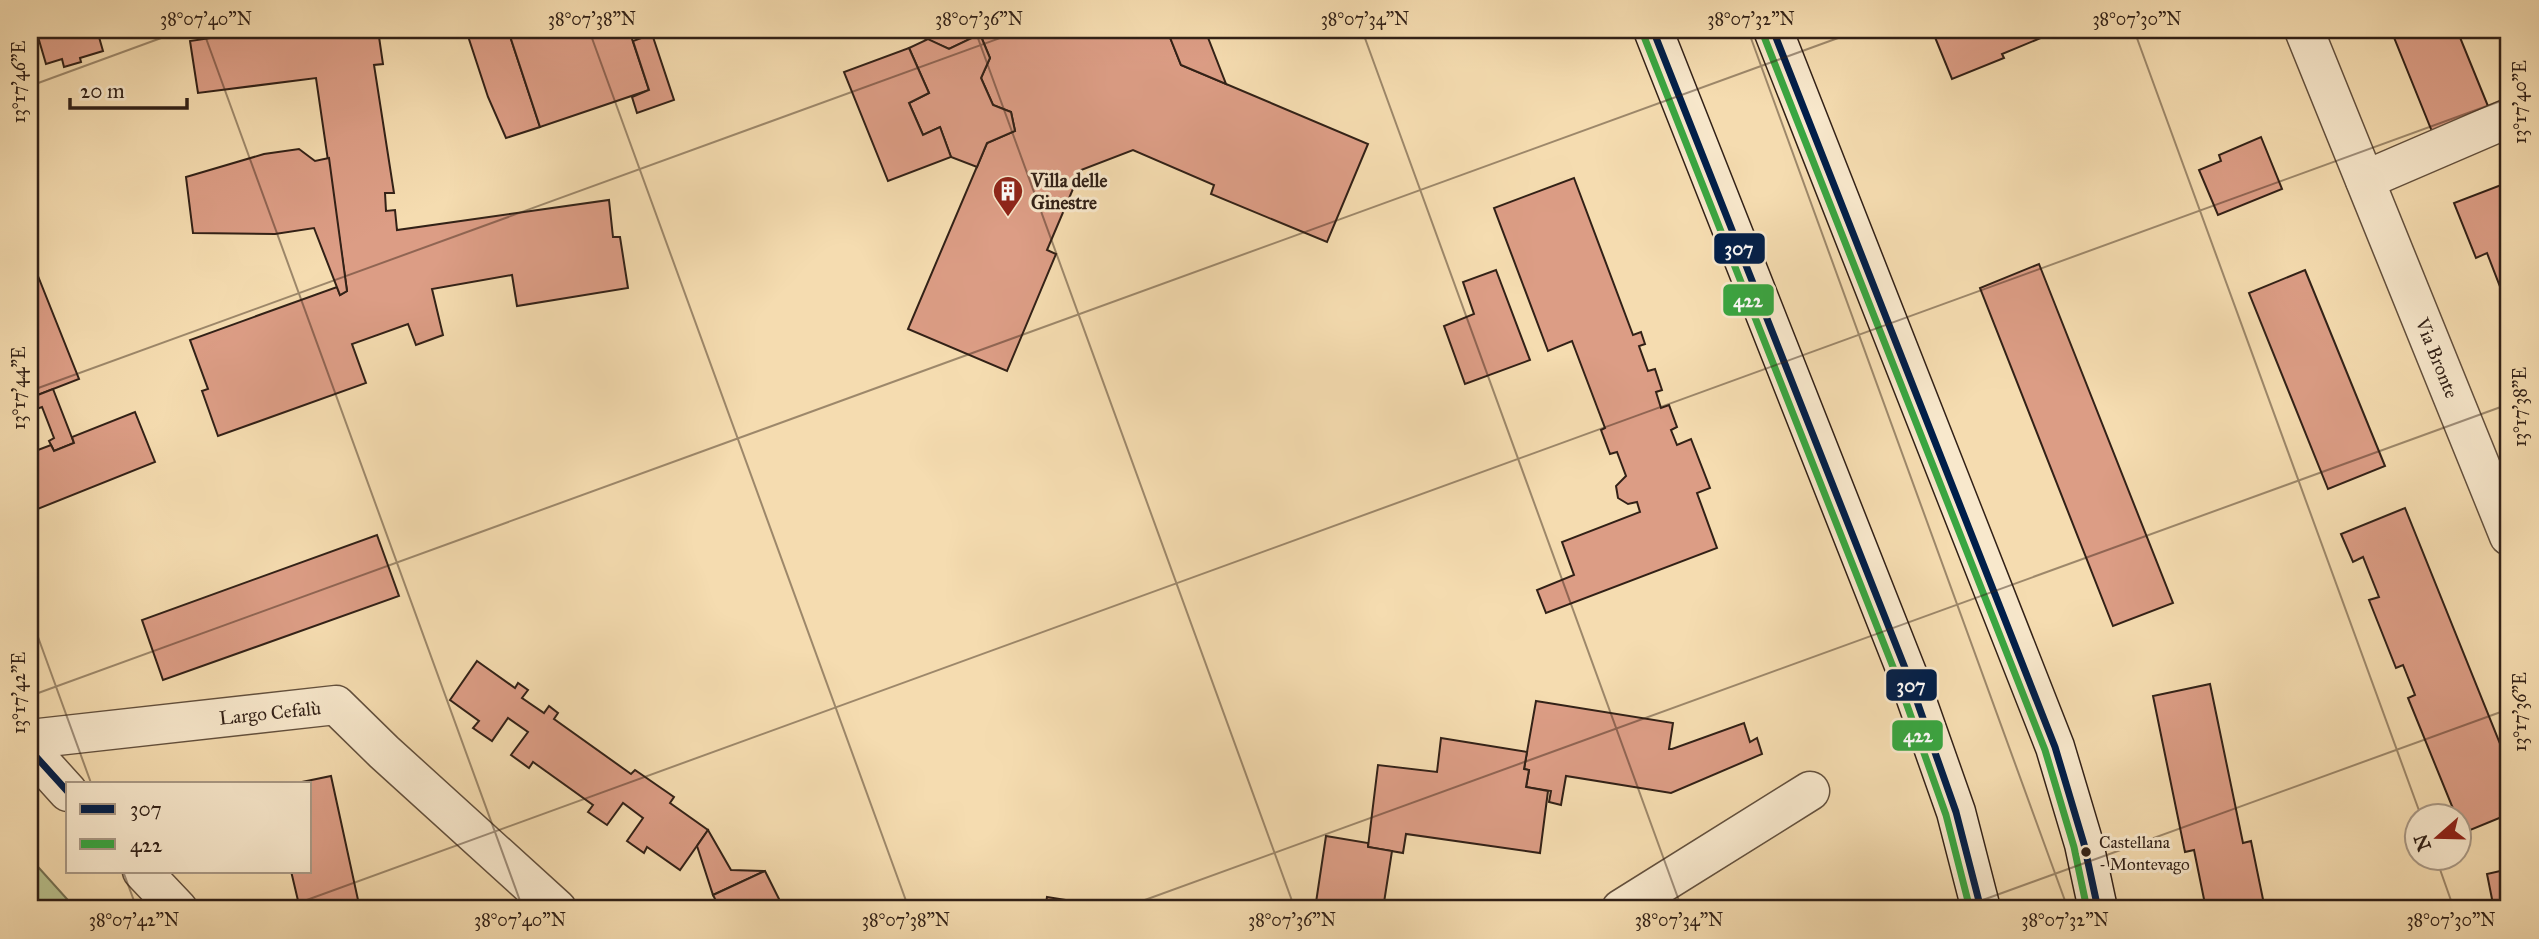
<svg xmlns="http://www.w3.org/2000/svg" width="2539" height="939" font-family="'IM FELL Great Primer',serif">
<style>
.green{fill:#b8c18d;stroke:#757152;stroke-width:2}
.building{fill:#dc9d85;stroke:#322117;stroke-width:2}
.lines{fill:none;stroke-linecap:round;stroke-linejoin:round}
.street-casing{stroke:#63503d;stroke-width:41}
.secondary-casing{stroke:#322117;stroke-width:41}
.street{stroke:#f8e8cc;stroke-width:38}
.secondary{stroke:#f8e8cc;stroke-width:38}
.bus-1-casing{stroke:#f8e8cc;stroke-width:12}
.bus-2-casing{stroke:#f8e8cc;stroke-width:12}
.bus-1{stroke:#001e49;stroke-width:7}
.bus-2{stroke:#39a641;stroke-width:7}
.ticks{fill:none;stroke:#322117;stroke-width:2;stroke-opacity:0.45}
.bus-dot{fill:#322117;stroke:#f8e8cc;stroke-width:2.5}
.labels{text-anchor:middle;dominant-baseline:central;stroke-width:6;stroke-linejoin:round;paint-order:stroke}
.bus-label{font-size:17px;fill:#322117;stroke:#f8e8cc;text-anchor:start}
.poi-label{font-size:19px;font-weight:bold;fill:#322117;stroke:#f8e8cc;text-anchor:start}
.street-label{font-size:19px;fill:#322117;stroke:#f8e8cc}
.line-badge{stroke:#f8e8cc;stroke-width:2.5}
.badge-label{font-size:19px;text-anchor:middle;font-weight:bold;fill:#fff}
.neatline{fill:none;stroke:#322117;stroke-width:2.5}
.ticks-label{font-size:18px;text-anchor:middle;fill:#322117}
</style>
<rect width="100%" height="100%" fill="#f5dcb0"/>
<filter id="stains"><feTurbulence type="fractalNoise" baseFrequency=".00286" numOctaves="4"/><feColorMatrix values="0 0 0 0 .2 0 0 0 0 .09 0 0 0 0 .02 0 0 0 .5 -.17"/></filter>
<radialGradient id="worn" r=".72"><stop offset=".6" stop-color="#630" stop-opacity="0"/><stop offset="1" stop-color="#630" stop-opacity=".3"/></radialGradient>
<polygon class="green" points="30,858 76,909 30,909"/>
<g class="building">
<polygon points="36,30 97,30 103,51 80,58 81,62 64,67 62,59 46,64"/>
<polygon points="237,30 378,30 383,64 374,65 394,193 385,193 386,211 395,210 397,230 609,200 613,237 620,237 628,288 517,306 512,275 432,289 443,335 416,345 408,324 352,344 366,383 218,436 202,391 208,389 190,340 337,287 340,295 347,291 316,78 198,93 190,41 238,34"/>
<polygon points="466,30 508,30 540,127 506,138 488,97"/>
<polygon points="508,30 629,30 649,90 540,127"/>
<polygon points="905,30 1167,30 1181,65 1368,144 1327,242 1211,194 1214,185 1133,150 1081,170 1047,250 1056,254 1007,371 908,329 987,143 1015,131 1011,112 993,105 981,78 990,58 980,34 949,49"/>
<polygon points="1167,30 1205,30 1226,84 1181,65"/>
<polygon points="1932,30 2046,30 2048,35 2002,54 2004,58 1952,79"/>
<polygon points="2391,30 2457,30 2490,111 2433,134"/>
<polygon points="652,34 674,100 637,113 632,97 649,90 633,41"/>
<polygon points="980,34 990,58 981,78 993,105 1011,112 1015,131 987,143 977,167 951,157 940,127 923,135 909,103 929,93 909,48 928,39 949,49"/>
<polygon points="909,48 929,93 909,103 923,135 940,127 951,157 888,181 844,72"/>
<polygon points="2261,137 2282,189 2218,215 2199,170 2221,161 2219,155"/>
<polygon points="299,149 315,161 329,158 347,291 340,295 314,228 275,234 193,233 186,177 264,154"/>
<polygon points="1574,178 1633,335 1641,332 1645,344 1639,346 1648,371 1655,369 1662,390 1656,392 1661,408 1669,405 1677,427 1671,430 1677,445 1691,439 1710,488 1697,493 1717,548 1546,613 1537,590 1574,575 1562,542 1640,512 1637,502 1628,504 1618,498 1616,486 1626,476 1617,452 1610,454 1601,430 1605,428 1572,341 1548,351 1494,208"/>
<polygon points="2509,182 2509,310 2487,253 2476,258 2454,203"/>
<polygon points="30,256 79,379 30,398"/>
<polygon points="2039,264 2173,603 2113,626 1980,288"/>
<polygon points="1496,270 1530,360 1465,384 1444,326 1474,314 1463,282"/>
<polygon points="2305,270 2385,466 2328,489 2249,293"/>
<polygon points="53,389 74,443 54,451 49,441 54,438 42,407 31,411 30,407 30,398"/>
<polygon points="135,412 155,462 30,512 30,453 51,445 54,451 74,443 72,437"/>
<polygon points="2405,508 2509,766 2509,814 2463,833 2458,816 2456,816 2408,698 2415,695 2403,665 2396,668 2369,600 2379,597 2363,557 2353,562 2341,534"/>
<polygon points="377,535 399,596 163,680 142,620"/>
<polygon points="477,661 515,688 518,683 528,690 522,698 544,713 549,706 558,713 554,719 631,774 635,770 674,797 670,803 708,830 680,870 647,847 644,853 627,841 643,818 623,803 607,825 588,812 593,805 533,762 529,768 511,755 528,732 508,718 492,741 473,728 479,721 450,700"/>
<polygon points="2210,684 2243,843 2251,841 2265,909 2206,909 2194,850 2185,852 2153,696"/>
<polygon points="1536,701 1673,723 1669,749 1672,749 1744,723 1750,742 1757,738 1762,754 1671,793 1566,776 1561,805 1549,802 1551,791 1526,787 1529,770 1524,769"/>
<polygon points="1441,738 1527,752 1524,769 1529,770 1526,787 1548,791 1540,853 1406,834 1403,853 1368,847 1378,765 1437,772"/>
<polygon points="331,776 360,909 300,909 291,871 310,871 310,783 297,783"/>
<polygon points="708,830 731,870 765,871 713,895 697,846"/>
<polygon points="1326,836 1368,843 1368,847 1392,851 1383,909 1315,909"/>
<polygon points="2509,869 2509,909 2494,909 2487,874"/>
<polygon points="765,871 784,909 720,909 713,895"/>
<polygon points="1047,897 1104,906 1104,909 1045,909"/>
<polygon points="1750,904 1751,909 1729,909"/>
</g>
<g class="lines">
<g class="street-casing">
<g id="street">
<polyline points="2304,30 2509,536"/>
<polyline points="2365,180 2509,118"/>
<polyline points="30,739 336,705 384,752 557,909"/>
<polyline points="30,750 68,792"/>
<polyline points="142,871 178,909"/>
<polyline points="1621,909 1810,791"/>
</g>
</g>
<g class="secondary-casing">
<g id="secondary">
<polyline points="1653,30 1907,673 1956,812 1981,909"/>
<polyline points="1773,30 2055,747 2084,844 2098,909"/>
</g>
</g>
<use href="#street" class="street"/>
<use href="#secondary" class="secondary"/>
<g class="bus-1-casing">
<g id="bus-1">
<polyline points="1653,30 1907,673 1956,812 1981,909"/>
<polyline points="1773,30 2055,747 2084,844 2098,909"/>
<polyline points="30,750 68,792"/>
</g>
</g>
<g class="bus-2-casing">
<g id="bus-2">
<polyline points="1643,34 1897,677 1946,815 1970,909"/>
<polyline points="1763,34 2045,750 2074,847 2087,909"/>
</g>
</g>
<use href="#bus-1" class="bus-1"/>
<use href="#bus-2" class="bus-2"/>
</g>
<path class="ticks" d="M 203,30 L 523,909M 589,30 L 909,909M 975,30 L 1295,909M 1362,30 L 1682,909M 1748,30 L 2068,909M 2134,30 L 2421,816M 30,86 L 183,30M 30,391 L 1022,30M 30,615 L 91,783M 30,696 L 1860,30M 2436,858 L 2454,909M 123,871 L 137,909M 282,909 L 2509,98M 1120,909 L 2509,404M 1958,909 L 2509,709"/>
<defs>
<g id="building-pin" transform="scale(1.575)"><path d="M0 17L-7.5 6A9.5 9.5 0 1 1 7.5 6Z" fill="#8f2418" stroke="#f8e8cc"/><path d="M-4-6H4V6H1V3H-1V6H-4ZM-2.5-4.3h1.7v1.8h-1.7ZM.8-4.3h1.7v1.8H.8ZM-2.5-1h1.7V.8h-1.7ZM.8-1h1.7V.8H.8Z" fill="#fff"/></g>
</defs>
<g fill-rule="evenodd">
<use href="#building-pin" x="1008" y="191"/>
</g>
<circle class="bus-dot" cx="2086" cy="852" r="6"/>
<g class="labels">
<g class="bus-label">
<text x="2099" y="842">Castellana<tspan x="2099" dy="22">- Montevago</tspan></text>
</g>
<g class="poi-label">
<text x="1031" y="180">Villa delle<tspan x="1031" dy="22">Ginestre</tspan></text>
</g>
<g class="street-label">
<text transform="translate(2437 358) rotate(68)">Via Bronte</text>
<text transform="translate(270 713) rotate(-6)">Largo Cefalù</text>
</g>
</g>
<g class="line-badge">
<rect x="1713" y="232" width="53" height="33" rx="7" fill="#001e49"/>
<rect x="1722" y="283" width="53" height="34" rx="7" fill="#39a641"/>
<rect x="1885" y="668" width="53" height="34" rx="7" fill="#001e49"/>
<rect x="1891" y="719" width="53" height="33" rx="7" fill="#39a641"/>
</g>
<g class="badge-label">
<text x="1739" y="255">307</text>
<text x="1748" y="307">422</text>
<text x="1911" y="692">307</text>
<text x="1918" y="742">422</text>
</g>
<rect width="2539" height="939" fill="none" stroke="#f5dcb0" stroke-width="77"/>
<rect x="66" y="782" width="245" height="91" fill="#f8e8cc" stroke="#a99884" stroke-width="2"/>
<rect x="80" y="804" width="35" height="10" fill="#001e49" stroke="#a99884" stroke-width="2"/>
<text x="130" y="816" font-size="21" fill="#322117">307</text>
<rect x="80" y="839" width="35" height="10" fill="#39a641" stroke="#a99884" stroke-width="2"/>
<text x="130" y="852" font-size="21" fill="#322117">422</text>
<g transform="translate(2438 837) rotate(250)"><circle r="33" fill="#f8e8cc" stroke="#a99884" stroke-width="2"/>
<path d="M0-5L12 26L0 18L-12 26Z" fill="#8f2418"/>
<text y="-10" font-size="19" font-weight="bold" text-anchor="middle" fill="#322117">N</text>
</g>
<path d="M70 98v10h117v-10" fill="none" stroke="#322117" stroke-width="3.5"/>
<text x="80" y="98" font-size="21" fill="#322117" stroke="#f8e8cc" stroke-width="5" paint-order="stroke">20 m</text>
<rect x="38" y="38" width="2462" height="862" class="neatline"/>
<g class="ticks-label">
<text x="206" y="25">38°07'40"N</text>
<text x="592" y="25">38°07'38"N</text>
<text x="979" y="25">38°07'36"N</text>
<text x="1365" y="25">38°07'34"N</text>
<text x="1751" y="25">38°07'32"N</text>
<text x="2137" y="25">38°07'30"N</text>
<text transform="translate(19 82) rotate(-90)" y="6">13°17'46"E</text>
<text transform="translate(2520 102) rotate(-90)" y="6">13°17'40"E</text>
<text transform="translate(19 388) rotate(-90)" y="6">13°17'44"E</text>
<text transform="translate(2520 407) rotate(-90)" y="6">13°17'38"E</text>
<text transform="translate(19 693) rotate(-90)" y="6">13°17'42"E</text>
<text transform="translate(2520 712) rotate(-90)" y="6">13°17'36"E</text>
<text x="134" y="926">38°07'42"N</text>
<text x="520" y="926">38°07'40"N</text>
<text x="906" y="926">38°07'38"N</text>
<text x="1292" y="926">38°07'36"N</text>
<text x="1679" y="926">38°07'34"N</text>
<text x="2065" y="926">38°07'32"N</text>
<text x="2451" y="926">38°07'30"N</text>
</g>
<rect width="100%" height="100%" filter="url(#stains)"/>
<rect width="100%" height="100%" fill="url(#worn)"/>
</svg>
